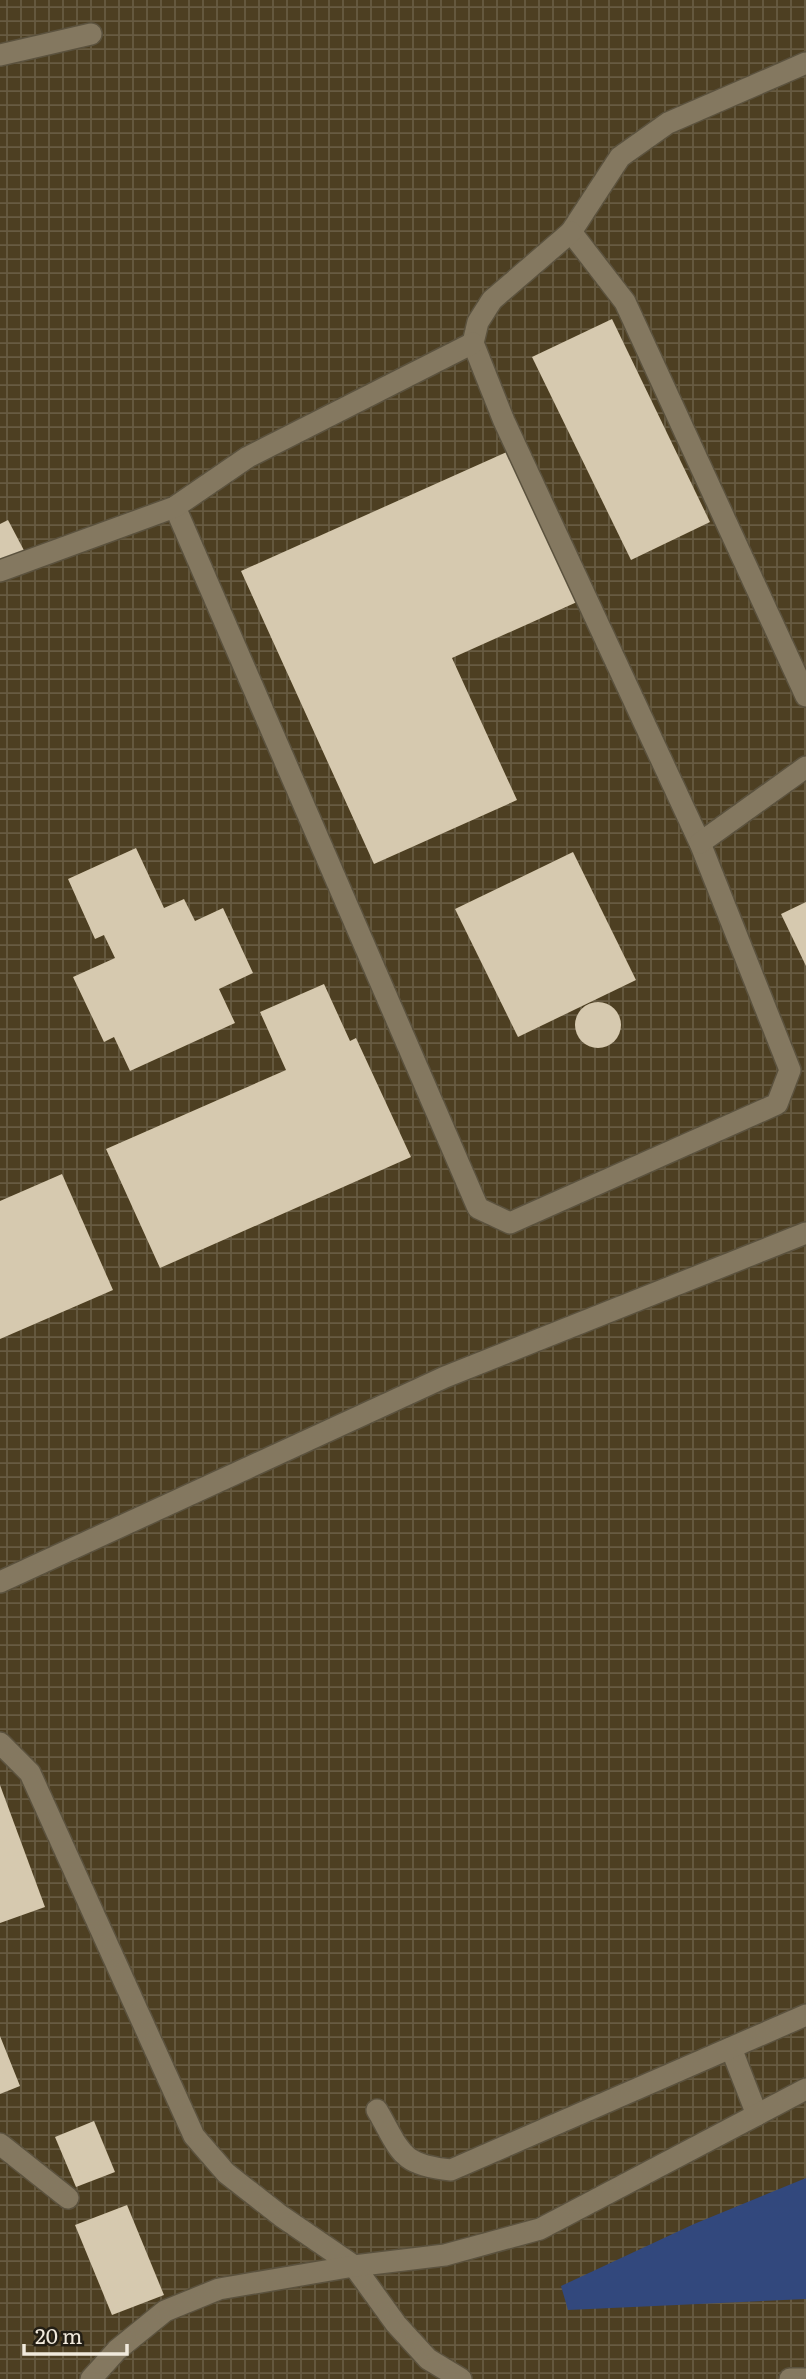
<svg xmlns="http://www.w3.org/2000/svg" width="806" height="2379" font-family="Literata,serif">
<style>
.industrial{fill:url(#industrial-grid)}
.water{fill:#32487d}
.building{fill:#d6c9af}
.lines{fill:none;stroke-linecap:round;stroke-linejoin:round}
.minor-casing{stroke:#5b523e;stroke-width:24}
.minor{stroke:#847860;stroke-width:21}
</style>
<defs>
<pattern id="industrial-grid" width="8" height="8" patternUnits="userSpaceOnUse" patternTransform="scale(1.75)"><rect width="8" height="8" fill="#4d3f22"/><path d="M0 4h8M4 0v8" fill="none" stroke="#675b42"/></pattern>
</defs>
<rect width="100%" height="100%" fill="#413620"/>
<rect class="industrial" x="0" y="0" width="806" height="2379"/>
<polygon class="water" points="806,2178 806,2299 568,2310 561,2286 694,2224"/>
<g class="building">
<polygon points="612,319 710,522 631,560 532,357"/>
<polygon points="509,451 577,602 452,658 517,800 374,864 241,571"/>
<polygon points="8,520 28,558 0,567 0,524"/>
<polygon points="136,848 164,908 184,899 195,921 223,908 253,973 219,989 235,1023 130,1071 114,1037 104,1042 73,977 115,958 104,935 95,939 68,879"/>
<polygon points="573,852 636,980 518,1037 455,909"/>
<polygon points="806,902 806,966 781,914"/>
<polygon points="324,984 350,1041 356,1038 411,1157 160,1268 106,1149 286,1070 260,1012"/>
<circle cx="598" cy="1025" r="23"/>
<polygon points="62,1174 113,1290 0,1339 0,1201"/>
<polygon points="0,1785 45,1907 0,1923"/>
<polygon points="0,2036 20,2086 0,2094"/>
<polygon points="94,2121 115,2172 76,2187 55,2137"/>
<polygon points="127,2205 164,2295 112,2315 75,2225"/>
</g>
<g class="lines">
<g class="minor-casing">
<g id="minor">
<polyline points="0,55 91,34"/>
<polyline points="806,63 668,123 620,157 571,232 625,302 806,696"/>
<polyline points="175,507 478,1208 510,1223 777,1104 790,1070 700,843 504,421 473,343 478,322 492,300 571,232"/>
<polyline points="0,571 175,507 248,457 473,343"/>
<polyline points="700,843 806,767"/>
<polyline points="0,1582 445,1377 806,1233"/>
<polyline points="0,1743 30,1773 194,2136 226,2173 281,2216 354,2266 396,2324 428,2359 461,2379"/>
<polyline points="731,2048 757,2115"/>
<path d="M 377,2110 C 401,2151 399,2165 451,2170 L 806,2015"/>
<polyline points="0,2144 68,2198"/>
<polyline points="91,2379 117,2350 165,2311 219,2289 354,2266 445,2255 540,2229 806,2089"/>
<polyline points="790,2379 806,2379"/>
</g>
</g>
<use href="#minor" class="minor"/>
</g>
<path d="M24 2344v10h103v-10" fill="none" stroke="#f0e9dc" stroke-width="3.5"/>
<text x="35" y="2344" font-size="21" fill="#f0e9dc" stroke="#231e14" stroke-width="5" paint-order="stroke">20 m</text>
</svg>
